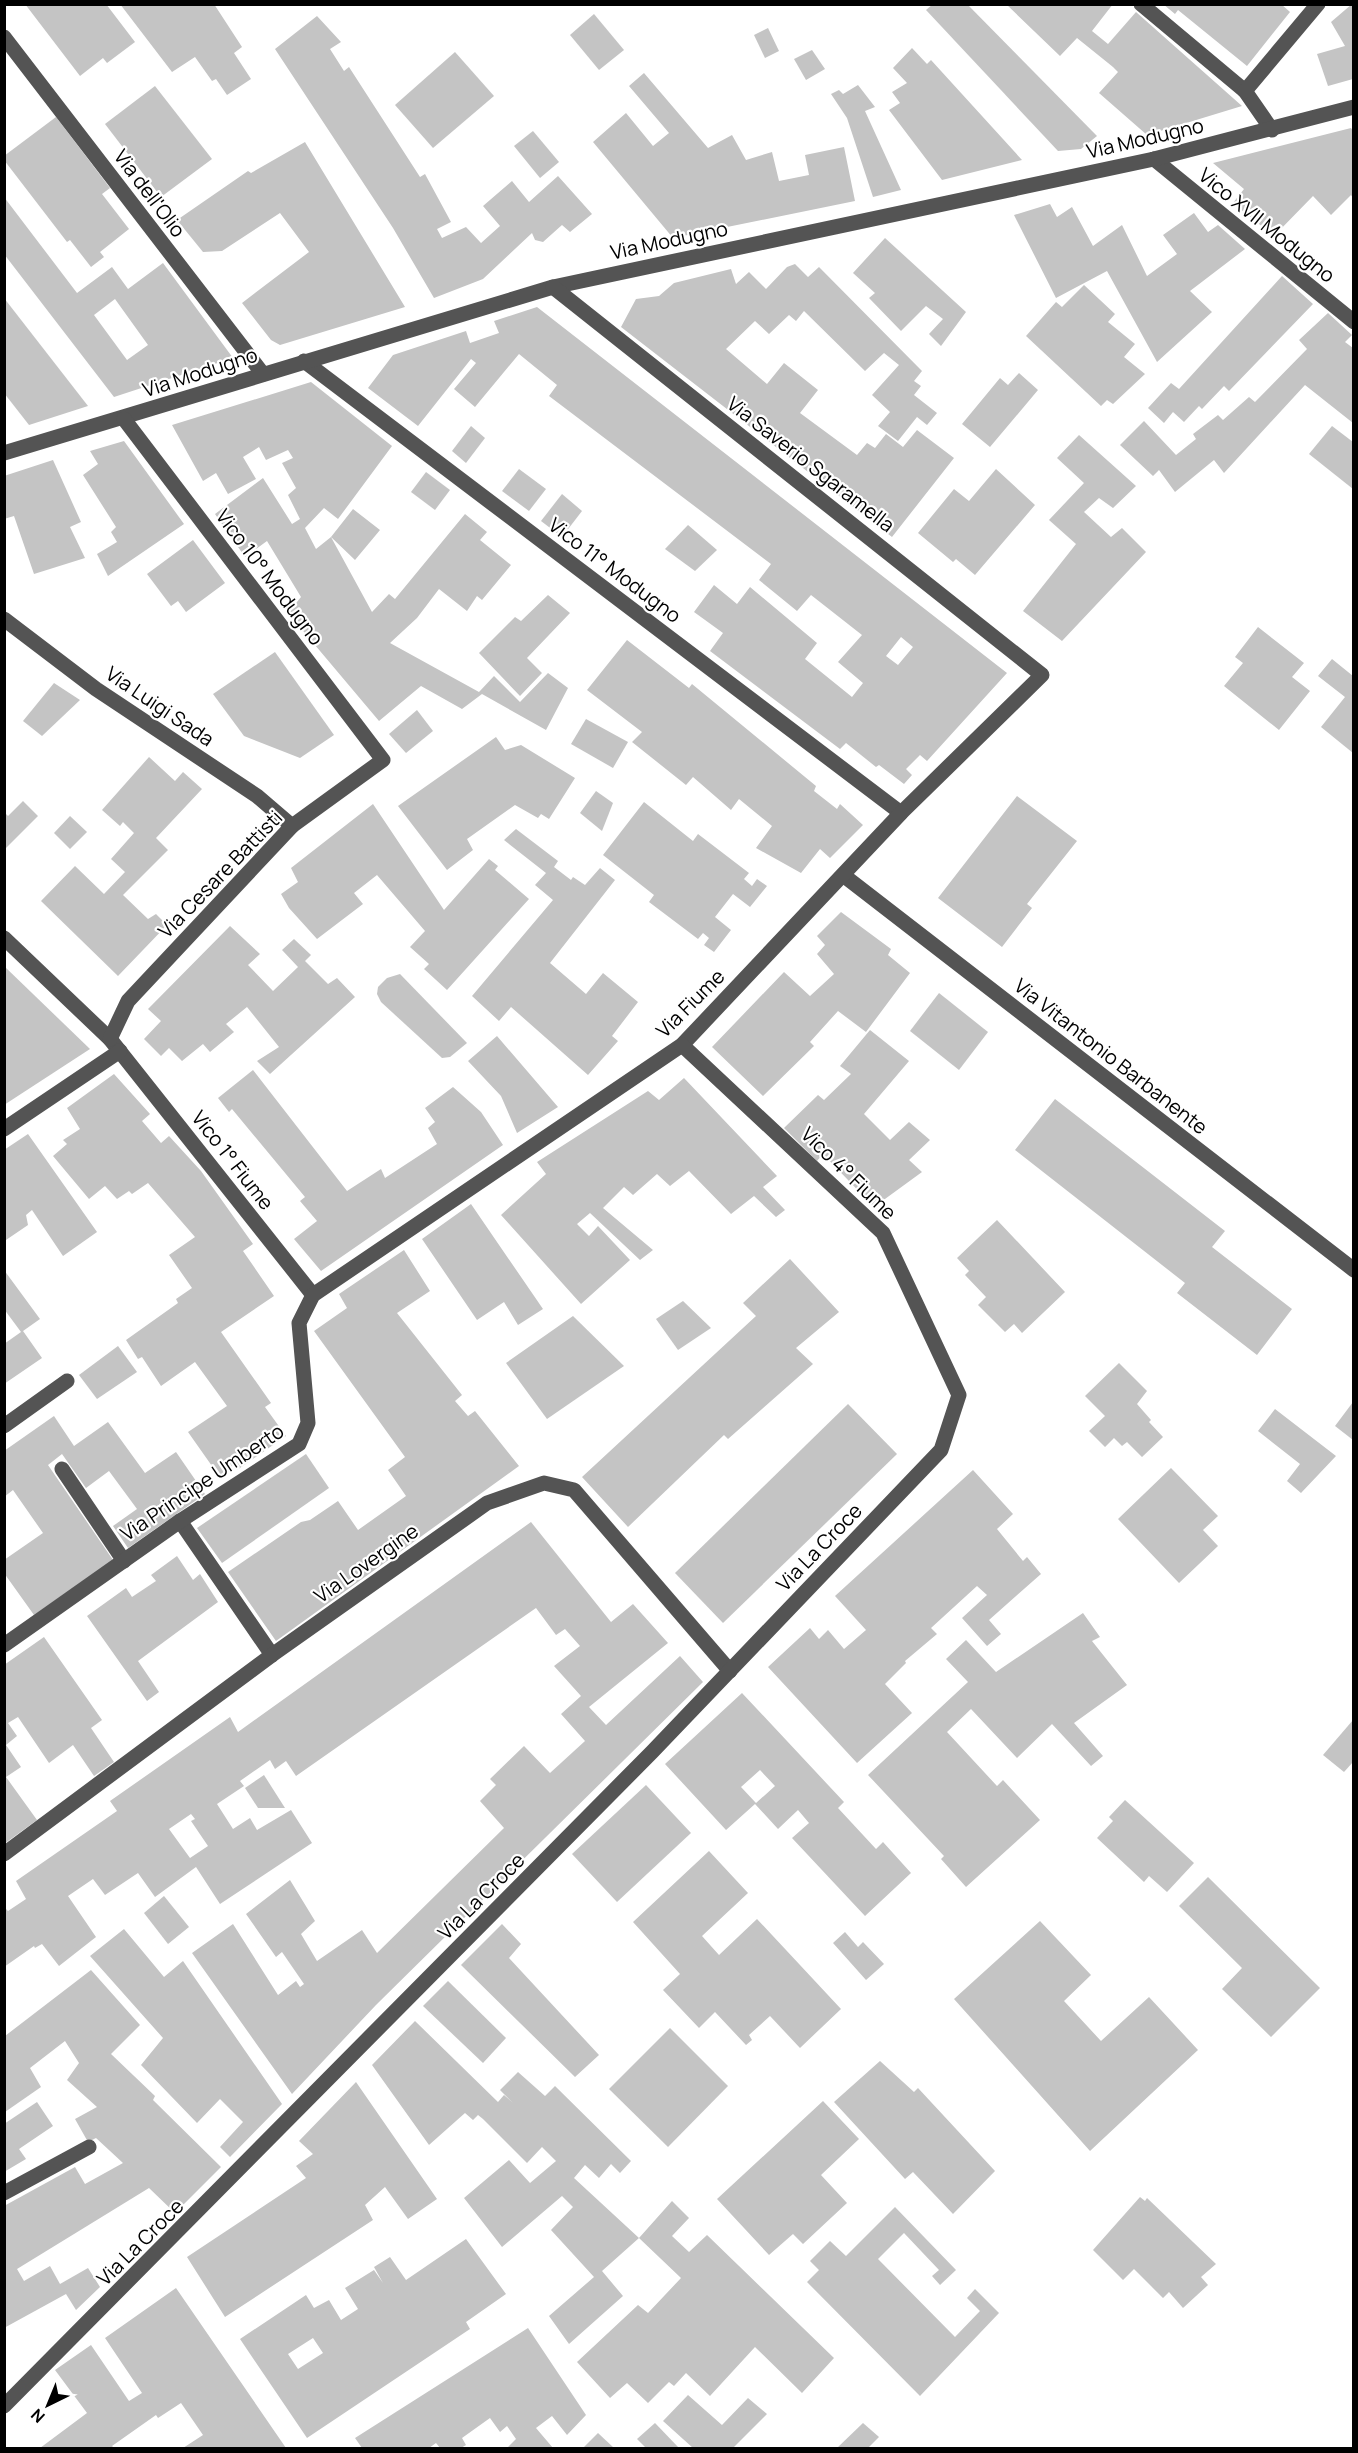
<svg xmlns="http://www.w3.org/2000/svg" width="1358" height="2453" font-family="Manrope,sans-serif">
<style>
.building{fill:#c4c4c4;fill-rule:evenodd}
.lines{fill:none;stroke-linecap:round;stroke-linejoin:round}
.minor{stroke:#545454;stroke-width:15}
.labels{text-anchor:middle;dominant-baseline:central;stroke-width:4.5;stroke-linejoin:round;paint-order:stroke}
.street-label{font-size:20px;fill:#000;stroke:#fff}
</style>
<rect width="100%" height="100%" fill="#fff"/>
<g class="building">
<polygon points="25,4 106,4 135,42 107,63 103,58 80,76"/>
<polygon points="120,4 214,4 242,47 234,53 251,79 227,95 216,79 212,81 195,57 172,72"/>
<polygon points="933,4 967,4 1097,136 1081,149 1058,151 926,10"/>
<polygon points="1006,4 1113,4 1092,31 1108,44 1136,12 1242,106 1147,135 1099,93 1118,72 1113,67 1077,38 1060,56"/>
<polygon points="1163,4 1281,4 1290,12 1247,66 1178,10 1175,14"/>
<polygon points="1352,4 1353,79 1328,86 1317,54 1345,46 1331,22"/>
<polygon points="594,14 624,50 599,70 570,35"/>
<polygon points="317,16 341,42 330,49 344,71 349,67 420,177 425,174 451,222 437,229 442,238 466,227 481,243 500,226 483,206 512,181 529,202 558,176 592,214 570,232 562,225 543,242 535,240 532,233 483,279 434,298 393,228 275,49"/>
<polygon points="768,28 779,51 765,58 754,35"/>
<polygon points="912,48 927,64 931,60 1022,160 942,180 889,110 900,103 892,92 907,83 893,68"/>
<polygon points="812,50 825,69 806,80 794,59"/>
<polygon points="455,52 494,96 433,148 395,105"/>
<polygon points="644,73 708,148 732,135 746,160 772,152 779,181 809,175 805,155 844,147 855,201 673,238 593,142 626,113 653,146 669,133 629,86"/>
<polygon points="858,85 875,107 865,111 901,190 873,197 847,118 831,94 839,90 843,94"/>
<polygon points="155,86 212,159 161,197 105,124"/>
<polygon points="56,117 110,188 102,194 129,229 100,252 104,257 91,267 70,240 67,242 4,160 4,156"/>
<polygon points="1351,128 1353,131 1353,198 1351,195 1331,215 1313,196 1274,236 1233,203 1244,189 1213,163"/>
<polygon points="533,131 559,162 540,178 514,146"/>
<polygon points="305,142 405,307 280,345 271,340 242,303 309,252 280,213 222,251 203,252 177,220 248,171 251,173"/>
<path d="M 4,197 L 77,293 L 112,267 L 128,289 L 163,263 L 233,358 L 114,397 L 4,254 ZM 115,299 L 148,345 L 127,360 L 94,315 Z"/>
<polygon points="1050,204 1057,217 1072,207 1093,246 1122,225 1147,276 1177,254 1163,235 1194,213 1208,232 1218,225 1245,249 1190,291 1212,312 1157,362 1107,271 1056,298 1014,215"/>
<polygon points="885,238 966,312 941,346 929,334 943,319 926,306 901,331 869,298 875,293 853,273"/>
<polygon points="795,264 808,277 819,267 922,371 914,381 921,386 914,395 937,413 927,425 917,417 898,441 878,426 890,412 872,395 899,365 884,353 865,371 804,311 796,321 789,315 769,334 755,321 726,349 767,384 784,363 818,390 800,413 857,455 867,443 875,448 886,434 903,447 917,430 954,458 892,537 621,327 636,299 659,296 674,283 731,269 736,284 749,272 766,289 787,267"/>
<polygon points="1282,276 1313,304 1229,391 1224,386 1202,409 1199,406 1184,422 1173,412 1164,423 1148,408 1171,383 1179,389"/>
<polygon points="1084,285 1115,314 1108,322 1135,344 1124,357 1145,374 1113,404 1107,400 1101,406 1026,336 1056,302 1062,307"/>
<polygon points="4,298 88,406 29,425 4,393"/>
<path d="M 537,307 L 1007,673 L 927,761 L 920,755 L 906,769 L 912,775 L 904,784 L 879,765 L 876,767 L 846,743 L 840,749 L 710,651 L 723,633 L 694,612 L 714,585 L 737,604 L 750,587 L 817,643 L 805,659 L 852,697 L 863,683 L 838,662 L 862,635 L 811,595 L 797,611 L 759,580 L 771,564 L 549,396 L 557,385 L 519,354 L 475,407 L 454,389 L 476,363 L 471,359 L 418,426 L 368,388 L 393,355 L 466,331 L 470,343 L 499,333 L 494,321 ZM 901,637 L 913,647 L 898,665 L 886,656 Z"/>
<polygon points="1328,313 1352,335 1345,342 1353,348 1353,423 1305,385 1224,473 1214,460 1175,492 1159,470 1153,476 1120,445 1144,421 1176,455 1196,439 1193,434 1218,415 1223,420 1249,397 1255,402 1307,349 1299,340"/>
<polygon points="1019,373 1038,390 990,447 962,424 1000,378 1008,385"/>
<polygon points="311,382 392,446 338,519 324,508 305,528 316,549 331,537 353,509 380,530 355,560 331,537 372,612 389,594 395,599 465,514 487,532 480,540 511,565 482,600 477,596 467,611 439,589 417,618 390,643 479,692 494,676 520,702 548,673 568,688 546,730 482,694 462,709 421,686 379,721 288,613 301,597 267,541 245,557 215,514 263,478 292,524 300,519 288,495 296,488 282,463 293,458 288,450 266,460 259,447 243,457 256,479 228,494 216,473 203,481 172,425"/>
<polygon points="471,426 485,438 466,463 452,451"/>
<polygon points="1332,426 1353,442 1353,489 1309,454"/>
<polygon points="1079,435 1136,486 1113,508 1099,498 1084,512 1111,537 1122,528 1146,552 1062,641 1023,611 1076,544 1049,520 1084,483 1057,458"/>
<polygon points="124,441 184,524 108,576 97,554 117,542 111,532 116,527 83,475 98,464 90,451"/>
<polygon points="53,460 81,522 70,527 85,558 34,574 14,516 4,519 4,476"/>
<polygon points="519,469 546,489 529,511 502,491"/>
<polygon points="996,469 1035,505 975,575 956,559 953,562 918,533 954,489 969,501"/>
<polygon points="426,472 450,490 435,510 411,492"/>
<polygon points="562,494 582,511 562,537 541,521"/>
<polygon points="688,525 717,550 695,571 665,549"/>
<polygon points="193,540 225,583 186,612 178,601 171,606 147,574"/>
<polygon points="548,595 570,613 527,658 542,673 520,696 479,653 515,617 521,621"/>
<polygon points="1258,627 1304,663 1292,677 1310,691 1279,730 1224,686 1243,663 1235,657"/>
<polygon points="627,640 689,688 692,684 816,786 814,791 837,809 840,804 863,825 830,858 820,849 801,873 756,848 772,826 739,799 731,810 693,777 686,785 632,742 642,732 587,690"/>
<polygon points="275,652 334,735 300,758 244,736 213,694"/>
<polygon points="1332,659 1353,676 1353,753 1321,727 1345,697 1318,676"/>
<polygon points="54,683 80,700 42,736 23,721"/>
<polygon points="417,710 433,731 406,753 389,734"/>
<polygon points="586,719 628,742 613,768 571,744"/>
<polygon points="496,737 505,750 521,745 575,778 549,819 541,814 538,818 515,805 467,839 473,850 447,870 398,806"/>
<polygon points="149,757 175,781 183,772 202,789 156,838 168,850 123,895 148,919 156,914 167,925 118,976 41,901 75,866 104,894 125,872 111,859 134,833 123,822 120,826 102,810"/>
<polygon points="596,791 613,803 602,831 580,813"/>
<polygon points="1017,796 1077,841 1027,904 1032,908 1002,947 938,898"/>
<polygon points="23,801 38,816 4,850 4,812 8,816"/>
<polygon points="644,802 693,841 698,834 749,873 744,879 752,886 757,879 767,886 750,907 733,894 715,917 731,930 714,952 704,945 709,938 703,933 698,939 649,902 654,895 603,855"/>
<polygon points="373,804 444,910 489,859 498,866 495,870 529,899 447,990 424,969 429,964 410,947 425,931 377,875 354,893 363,904 317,939 289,908 281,894 298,882 291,868"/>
<polygon points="70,816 87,832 70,849 54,833"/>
<polygon points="516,829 558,861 554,867 571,880 573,877 585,885 600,868 615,880 550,963 586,994 603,973 638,1002 612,1036 618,1041 588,1075 511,1007 499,1021 472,996 553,900 535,885 546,873 504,840"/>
<polygon points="841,912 891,949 888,955 910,973 866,1032 838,1011 810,1042 814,1046 763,1096 712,1047 784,972 810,996 834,974 817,954 825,945 817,936"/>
<polygon points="230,926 260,954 248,965 273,991 298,967 282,950 294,939 311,955 305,961 328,984 337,978 355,997 270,1074 257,1061 279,1047 247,1007 226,1024 234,1032 210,1052 203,1044 182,1061 169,1048 161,1056 144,1039 161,1021 148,1009"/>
<polygon points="4,966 90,1049 4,1105"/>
<polygon points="400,974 467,1043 450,1057 442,1058 381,1002 377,994 378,987 387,978"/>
<polygon points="939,993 988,1032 959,1070 910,1031"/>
<polygon points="870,1030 909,1061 864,1114 890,1140 909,1122 930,1140 909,1160 922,1172 874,1207 823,1154 817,1161 784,1128 818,1095 824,1100 851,1074 840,1066"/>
<polygon points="497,1036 558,1107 517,1133 501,1096 468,1061"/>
<polygon points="253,1070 347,1191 381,1169 385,1178 437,1144 428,1128 435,1122 425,1108 453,1087 481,1112 503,1145 321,1271 294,1239 317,1221 300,1201 305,1197 232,1109 229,1112 218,1098"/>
<polygon points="114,1074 150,1114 142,1121 161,1143 169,1136 201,1171 253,1244 243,1251 274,1296 221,1332 271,1403 265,1407 286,1436 237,1470 234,1465 219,1476 188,1432 227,1406 195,1362 161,1386 142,1357 138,1359 126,1340 178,1303 176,1299 192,1288 169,1255 195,1237 148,1183 132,1194 129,1191 117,1199 105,1186 89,1199 53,1156 67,1144 63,1140 80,1129 67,1108"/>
<polygon points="684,1078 777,1176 763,1187 785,1210 776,1217 754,1196 731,1214 689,1171 670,1186 657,1174 633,1195 624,1187 603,1208 653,1250 640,1260 590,1213 577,1224 589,1236 598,1226 630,1260 581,1304 501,1215 546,1174 537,1162 648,1091 659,1100"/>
<polygon points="1055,1099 1225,1231 1212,1247 1292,1309 1257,1355 1177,1293 1185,1283 1015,1150"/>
<polygon points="28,1134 97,1232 63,1256 32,1210 26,1215 28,1225 6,1240 4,1238 4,1150"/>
<polygon points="471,1204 543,1309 518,1325 504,1302 477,1320 422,1239"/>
<polygon points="997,1220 1065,1292 1022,1333 1014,1324 1005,1332 978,1305 986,1297 965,1275 969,1271 957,1258"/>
<polygon points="404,1250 430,1291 397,1313 462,1395 455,1401 468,1416 475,1411 519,1466 276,1641 228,1572 301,1522 310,1520 338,1501 358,1530 406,1496 388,1470 405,1457 314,1331 347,1308 339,1294"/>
<polygon points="790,1259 839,1312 796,1348 813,1364 728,1439 724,1435 628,1527 582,1477 756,1316 743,1303"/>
<polygon points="4,1270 40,1319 23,1331 42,1358 4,1384 4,1344 21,1332 4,1309"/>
<polygon points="683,1301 711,1328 678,1350 656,1319"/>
<polygon points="573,1316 624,1366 547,1419 506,1363"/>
<polygon points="118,1346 137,1372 97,1399 79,1375"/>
<polygon points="1119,1363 1147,1391 1137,1404 1151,1420 1149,1422 1163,1437 1142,1457 1127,1442 1122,1446 1114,1438 1105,1447 1089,1431 1105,1416 1085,1396"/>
<polygon points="1353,1402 1353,1440 1335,1426"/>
<polygon points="848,1404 897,1454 723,1623 675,1573"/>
<polygon points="1275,1409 1336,1456 1301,1493 1287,1481 1300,1464 1258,1431"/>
<polygon points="54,1416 74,1446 108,1422 145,1473 176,1452 205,1494 128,1548 113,1526 137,1509 109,1471 86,1488 62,1454 48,1465 113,1560 34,1615 4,1573 4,1560 43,1533 13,1490 4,1497 4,1451"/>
<polygon points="306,1454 329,1488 222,1563 197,1528"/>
<polygon points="1171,1468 1218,1516 1203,1530 1218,1546 1179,1583 1118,1519"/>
<polygon points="973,1470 1013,1514 997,1529 1023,1561 1027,1557 1041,1574 989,1620 1001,1634 987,1646 962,1618 987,1595 977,1586 931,1628 937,1634 905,1661 906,1663 885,1684 912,1713 857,1763 768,1667 810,1628 819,1639 828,1630 844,1649 866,1630 835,1596"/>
<path d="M 531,1522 L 611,1622 L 633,1604 L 668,1643 L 589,1707 L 606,1725 L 680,1656 L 703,1682 L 376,2005 L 292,2094 L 192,1953 L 233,1924 L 278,1995 L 296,1981 L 300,1987 L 304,1984 L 282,1952 L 276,1957 L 246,1914 L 290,1880 L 315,1921 L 301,1934 L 317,1961 L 362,1930 L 377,1953 L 504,1828 L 480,1801 L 496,1785 L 490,1779 L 524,1746 L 550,1773 L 585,1741 L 561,1714 L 581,1696 L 554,1666 L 580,1646 L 565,1629 L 556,1635 L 536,1608 L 296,1776 L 286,1761 L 275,1769 L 270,1760 L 240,1781 L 244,1786 L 217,1804 L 233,1829 L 250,1818 L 257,1830 L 291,1810 L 312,1843 L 220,1904 L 196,1867 L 155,1897 L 138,1873 L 105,1895 L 93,1879 L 68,1896 L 96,1937 L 59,1966 L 42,1944 L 35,1948 L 34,1946 L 4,1967 L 4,1907 L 8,1911 L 26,1899 L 16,1881 L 117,1811 L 110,1801 L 230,1717 L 238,1732 ZM 191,1814 L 195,1819 L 191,1821 L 208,1846 L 190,1858 L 169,1829 Z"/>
<polygon points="177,1556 193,1580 200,1574 218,1602 138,1661 159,1692 147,1701 87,1616 126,1588 132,1597 156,1581 151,1575"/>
<polygon points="1083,1613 1100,1637 1092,1641 1127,1685 1074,1723 1103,1756 1091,1766 1052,1724 1017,1758 971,1709 947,1732 997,1786 1003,1780 1040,1820 966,1887 941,1859 944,1856 868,1775 968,1682 946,1659 966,1640 996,1672"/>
<polygon points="44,1637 102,1720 91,1728 114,1762 94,1776 73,1745 49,1763 18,1717 8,1723 17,1736 6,1745 21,1767 6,1777 37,1820 4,1844 4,1665"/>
<path d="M 742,1693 L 844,1802 L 838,1808 L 876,1849 L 883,1842 L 911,1873 L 865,1916 L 792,1838 L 809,1823 L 798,1810 L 778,1829 L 755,1804 L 726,1830 L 665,1764 ZM 760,1770 L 775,1786 L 756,1803 L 741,1787 Z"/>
<polygon points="1353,1720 1353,1762 1344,1772 1323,1755"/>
<polygon points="264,1775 285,1808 258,1808 245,1788"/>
<polygon points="646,1785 691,1833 617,1902 572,1854"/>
<polygon points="1125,1800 1194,1863 1167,1892 1149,1876 1144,1882 1097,1838 1113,1821 1109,1817"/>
<polygon points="709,1851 748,1893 702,1936 719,1955 757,1919 841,2009 800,2048 770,2016 749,2035 752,2040 746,2045 715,2012 699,2028 663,1990 680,1974 633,1922"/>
<polygon points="1208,1877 1320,1988 1271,2037 1222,1989 1242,1968 1179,1906"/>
<polygon points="164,1896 189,1927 168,1944 144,1913"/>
<polygon points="1040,1921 1091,1975 1064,2001 1101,2041 1149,1997 1198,2050 1090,2151 954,1999"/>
<polygon points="502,1924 521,1944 509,1958 599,2055 575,2077 461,1965"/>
<polygon points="124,1929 164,1977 183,1961 282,2104 230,2157 220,2147 243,2122 220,2099 197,2123 141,2065 163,2038 90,1956"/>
<polygon points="845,1932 858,1947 863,1942 884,1964 866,1980 833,1943"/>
<polygon points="91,1970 140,2025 111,2054 155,2096 153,2100 221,2167 175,2213 149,2188 17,2269 24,2281 50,2266 60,2284 88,2268 100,2287 76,2310 66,2294 4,2328 4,2206 75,2167 85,2184 123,2163 96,2138 88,2142 75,2119 97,2107 67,2080 79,2063 65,2041 30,2068 41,2087 5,2112 5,2036"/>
<polygon points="448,1981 506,2038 483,2063 423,2006"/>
<polygon points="415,2021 498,2102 504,2095 513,2103 500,2090 518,2072 545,2096 555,2086 631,2161 620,2173 611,2164 599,2178 585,2165 574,2178 639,2238 602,2271 623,2296 569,2344 549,2316 594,2277 551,2230 573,2207 562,2196 502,2247 464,2198 509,2160 530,2183 556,2161 542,2147 527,2163 483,2119 478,2115 473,2120 465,2113 429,2145 372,2065"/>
<polygon points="670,2028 728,2086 668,2147 609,2089"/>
<polygon points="880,2061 914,2092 918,2088 995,2171 953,2214 913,2172 905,2179 834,2102"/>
<polygon points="356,2082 437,2199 408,2219 385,2187 365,2205 373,2220 225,2317 187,2257 306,2178 296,2166 313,2154 299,2141"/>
<polygon points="823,2101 859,2139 821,2175 847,2203 803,2244 793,2234 769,2255 717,2199"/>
<polygon points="37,2102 53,2126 19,2149 26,2159 4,2172 4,2124"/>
<polygon points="1140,2197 1145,2201 1147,2198 1216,2264 1201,2277 1208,2285 1183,2308 1169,2292 1163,2298 1134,2269 1123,2280 1093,2250"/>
<polygon points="672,2201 689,2218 672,2236 689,2252 707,2235 834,2358 802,2393 755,2347 710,2396 686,2373 674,2386 669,2382 648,2403 627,2383 610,2398 577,2362 638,2305 648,2313 681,2278 639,2238"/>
<polygon points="895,2207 956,2270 940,2285 932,2276 939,2270 904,2233 878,2259 955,2337 980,2311 967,2298 975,2289 999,2313 920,2396 807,2282 819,2270 810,2261 830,2241 846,2256"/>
<path d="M 466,2239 L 506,2294 L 466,2322 L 470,2329 L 307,2438 L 240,2339 L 306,2295 L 314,2308 L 329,2300 L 341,2320 L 358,2309 L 345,2288 L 374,2270 L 383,2283 L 374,2267 L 390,2257 L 406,2280 ZM 313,2338 L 323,2353 L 298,2369 L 288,2354 Z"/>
<polygon points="176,2288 286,2448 183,2448 203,2435 181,2403 158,2418 156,2415 112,2446 114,2448 40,2448 87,2413 55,2370 91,2345 129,2401 142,2393 105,2338"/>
<polygon points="528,2328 586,2415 567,2435 552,2416 536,2428 553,2448 507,2448 516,2439 507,2426 500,2432 490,2418 462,2438 466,2445 461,2448 440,2448 436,2443 429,2448 362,2448 355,2438"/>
<polygon points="688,2395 722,2425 748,2398 767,2414 733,2448 693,2448 663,2421"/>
<polygon points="655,2423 679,2448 646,2448 637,2439"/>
<polygon points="863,2423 879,2437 868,2448 837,2448"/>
<polygon points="598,2433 614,2448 583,2448"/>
</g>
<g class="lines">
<g class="minor">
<polyline points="1141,4 1245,91 1272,130"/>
<polyline points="4,37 263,374"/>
<polyline points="1245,91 1318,4"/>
<polyline points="1154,159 1354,322"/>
<polyline points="304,361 901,813"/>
<polyline points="4,453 553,287 1154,159 1354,107"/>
<polyline points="4,619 96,689 257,796 292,826"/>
<polyline points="843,875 1354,1270"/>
<polyline points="4,938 110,1039 313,1295"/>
<polyline points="110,1039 128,1001 292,826 383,760 124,419"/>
<polyline points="4,1129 120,1051"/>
<polyline points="4,1426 67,1381"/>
<polyline points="62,1469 124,1561"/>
<polyline points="180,1521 272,1655"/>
<polyline points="4,1645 180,1521 299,1444 308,1423 299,1323 313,1295 682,1045 901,813 1042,675 553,287"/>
<polyline points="4,1854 272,1655 487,1503 544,1483 574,1490 730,1671"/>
<polyline points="4,2193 89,2147"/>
<polyline points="4,2406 652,1752 941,1450 959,1395 883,1233 682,1045"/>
</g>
</g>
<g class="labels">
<g class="street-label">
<text transform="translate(1145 138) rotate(-13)">Via Modugno</text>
<text transform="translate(150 193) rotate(53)">Via dell'Olio</text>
<text transform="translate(1267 225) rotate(39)">Vico XVII Modugno</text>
<text transform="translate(669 240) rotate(-12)">Via Modugno</text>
<text transform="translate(200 372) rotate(-18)">Via Modugno</text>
<text transform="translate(811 464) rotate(38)">Via Saverio Sgaramella</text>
<text transform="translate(615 570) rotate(37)">Vico 11° Modugno</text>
<text transform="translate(270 577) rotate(53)">Vico 10° Modugno</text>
<text transform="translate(160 706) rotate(34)">Via Luigi Sada</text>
<text transform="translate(220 874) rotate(-46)">Via Cesare Battisti</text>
<text transform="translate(690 1003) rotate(-45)">Via Fiume</text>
<text transform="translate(1111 1056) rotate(38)">Via Vitantonio Barbanente</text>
<text transform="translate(233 1160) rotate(52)">Vico 1° Fiume</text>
<text transform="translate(849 1173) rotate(44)">Vico 4° Fiume</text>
<text transform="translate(202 1482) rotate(-34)">Via Principe Umberto</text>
<text transform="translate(819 1547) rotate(-46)">Via La Croce</text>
<text transform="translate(366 1563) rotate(-35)">Via Lovergine</text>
<text transform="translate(481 1896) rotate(-45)">Via La Croce</text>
<text transform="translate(140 2242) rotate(-45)">Via La Croce</text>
</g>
</g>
<rect width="1358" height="2453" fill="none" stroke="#000000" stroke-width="12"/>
<g transform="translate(48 2405) rotate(223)" stroke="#ffffff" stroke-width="4.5" paint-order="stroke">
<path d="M0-4.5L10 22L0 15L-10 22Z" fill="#000000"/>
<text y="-9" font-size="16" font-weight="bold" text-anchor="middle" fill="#000000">N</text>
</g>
</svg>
